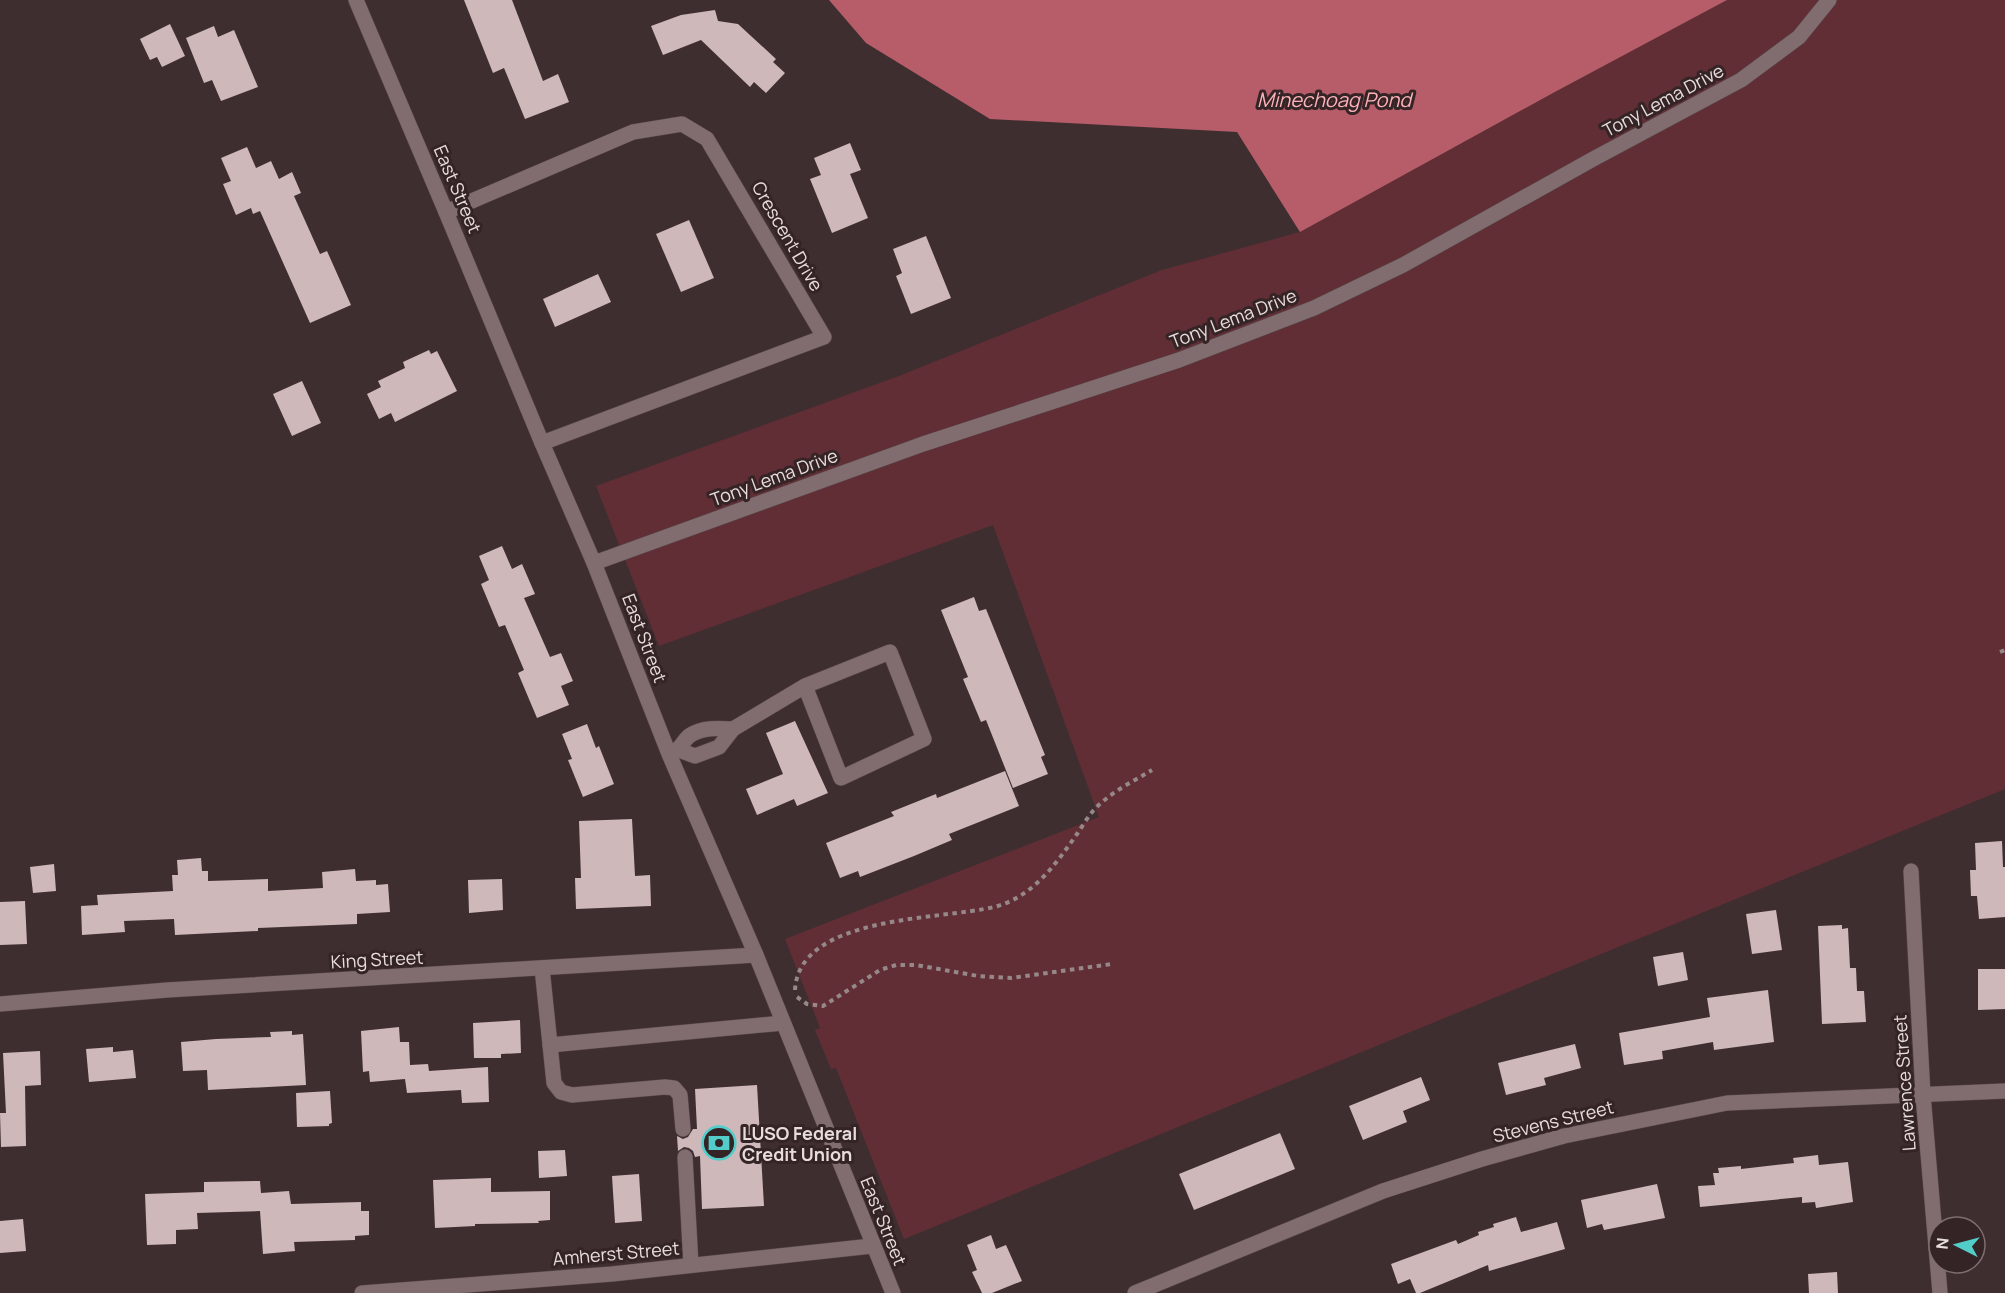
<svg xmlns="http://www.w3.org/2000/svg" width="2005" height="1293" font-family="Manrope,sans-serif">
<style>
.green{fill:#612e35}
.water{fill:#b75d69}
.building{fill:#ceb8ba}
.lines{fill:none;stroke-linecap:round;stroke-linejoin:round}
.service-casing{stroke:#584a4b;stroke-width:16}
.minor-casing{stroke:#584a4b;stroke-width:16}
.tertiary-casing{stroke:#584a4b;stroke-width:16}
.secondary-casing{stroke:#584a4b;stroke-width:16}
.path{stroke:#968889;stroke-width:4;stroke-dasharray:4.5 4.5;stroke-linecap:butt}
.service{stroke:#816d6f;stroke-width:15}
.minor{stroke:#816d6f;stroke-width:15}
.tertiary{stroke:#816d6f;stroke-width:15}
.secondary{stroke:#816d6f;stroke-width:15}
.labels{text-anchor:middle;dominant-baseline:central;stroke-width:6;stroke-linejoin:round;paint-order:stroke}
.street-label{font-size:18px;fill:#e8dddd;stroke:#352426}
.poi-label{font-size:18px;font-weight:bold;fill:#e8dddd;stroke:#352426;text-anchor:start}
.water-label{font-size:20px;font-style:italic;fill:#fdb2b9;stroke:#352426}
</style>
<rect width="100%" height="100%" fill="#3f2e30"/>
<polygon class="green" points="1727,0 2005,0 2005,789 904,1239 836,1068 831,1069 815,1030 820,1028 785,939 1099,817 993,525 659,646 596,486 899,376 1162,270 1300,232 1553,93"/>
<polygon class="water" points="829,0 1727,0 1553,93 1300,232 1237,132 990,119 866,43"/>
<g class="building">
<polygon points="464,0 512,0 543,81 558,74 569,102 525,119 504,68 493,73"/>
<polygon points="715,10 718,21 738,24 776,59 773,62 785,73 766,93 754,82 750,87 701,40 663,55 651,26 681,15"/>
<polygon points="170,24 185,56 162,67 157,57 150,60 140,39"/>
<polygon points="214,26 218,37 234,30 258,87 221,101 212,80 204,83 186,38"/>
<polygon points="850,143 861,170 850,174 868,218 832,233 810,179 821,175 814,158"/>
<polygon points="247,147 256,168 271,161 279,179 292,172 301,193 294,196 320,254 327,251 351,305 310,323 260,211 253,214 251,208 236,215 223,184 231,181 221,158"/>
<polygon points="689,220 714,278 681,292 656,234"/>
<polygon points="926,236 951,298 911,314 896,276 902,273 893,249"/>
<polygon points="598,274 611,302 555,327 543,299"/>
<polygon points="429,350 431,354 437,351 457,391 395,422 391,413 379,419 367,394 381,387 378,381 405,368 403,362"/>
<polygon points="302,381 321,423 292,436 273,394"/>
<polygon points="502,546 512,569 522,564 535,594 524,598 550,657 561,653 573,681 561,686 569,705 537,718 518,673 524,670 505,625 499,627 481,584 489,580 479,556"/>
<polygon points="974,597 979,611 986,609 1045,755 1041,757 1048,774 1013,788 986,720 981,722 963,679 968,677 941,610"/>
<polygon points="795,721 828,793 797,806 794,799 757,815 746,789 783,774 766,733"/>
<polygon points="587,724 596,748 599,746 614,784 583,797 568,760 572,759 562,734"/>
<polygon points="1005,771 1019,806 949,834 952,840 914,856 860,877 858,871 840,878 826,843 894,816 891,812 936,794 937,798"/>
<polygon points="632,819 635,876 650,875 651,906 576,909 575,878 581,878 579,821"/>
<polygon points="2002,841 2003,867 2005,867 2005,917 1979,919 1977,896 1971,896 1970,870 1976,870 1975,843"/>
<polygon points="201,858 202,871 208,871 208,881 268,879 268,891 323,888 322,872 355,869 356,881 376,880 376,885 388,884 390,912 357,914 357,924 258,928 258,931 175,935 174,919 124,921 125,932 82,935 81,906 98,905 97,895 173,891 172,875 178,875 177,860"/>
<polygon points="54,864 56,891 33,893 30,867"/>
<polygon points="502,879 503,910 469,913 468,880"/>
<polygon points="25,901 27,944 0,945 0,902"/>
<polygon points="1776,910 1782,950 1752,954 1746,914"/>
<polygon points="1842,925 1842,929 1848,928 1850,968 1856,968 1857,991 1864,991 1866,1022 1822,1024 1818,926"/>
<polygon points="1683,952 1688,980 1658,986 1653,957"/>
<polygon points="1978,969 2005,969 2005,1009 1978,1010"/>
<polygon points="1768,990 1774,1042 1714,1050 1713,1042 1662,1051 1663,1059 1624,1065 1619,1033 1710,1017 1707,998"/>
<polygon points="520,1020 521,1053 501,1054 501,1058 474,1058 473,1023"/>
<polygon points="399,1027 400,1042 409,1042 410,1065 428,1064 429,1071 488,1067 489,1102 462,1103 461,1090 407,1093 405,1079 370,1082 369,1071 363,1072 361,1031"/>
<polygon points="292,1031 292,1035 303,1034 306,1085 208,1090 207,1070 183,1071 181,1042 216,1039 271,1037 270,1032"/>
<polygon points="1575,1044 1581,1068 1544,1078 1546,1085 1506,1095 1498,1063"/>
<polygon points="113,1047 113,1052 133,1050 136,1078 89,1082 86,1049"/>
<polygon points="40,1051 41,1085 25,1086 26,1146 1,1147 0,1113 6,1113 3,1053"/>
<polygon points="1421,1077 1430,1100 1403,1111 1407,1122 1363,1140 1349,1106"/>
<polygon points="757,1085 764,1206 702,1209 700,1156 695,1157 693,1151 689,1148 684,1147 678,1151 677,1136 683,1139 688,1137 693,1129 697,1129 695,1089"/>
<polygon points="330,1091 332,1123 329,1124 329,1126 297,1127 296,1093"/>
<polygon points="1280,1133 1295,1169 1194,1210 1179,1174"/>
<polygon points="565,1150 567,1176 539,1178 538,1151"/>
<polygon points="1818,1155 1819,1165 1848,1162 1853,1202 1816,1208 1815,1202 1802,1203 1802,1197 1700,1207 1698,1186 1715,1185 1713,1173 1719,1173 1718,1168 1741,1166 1741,1169 1794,1163 1793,1158"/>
<polygon points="639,1174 642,1221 615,1223 612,1176"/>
<polygon points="491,1178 491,1192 550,1191 550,1220 538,1221 539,1223 475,1224 475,1226 435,1228 433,1180"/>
<polygon points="260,1181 261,1193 289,1191 291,1204 361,1202 361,1211 369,1211 369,1235 355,1236 355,1240 294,1242 295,1251 263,1254 260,1211 197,1213 198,1229 176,1230 176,1244 147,1245 145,1194 204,1192 204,1182"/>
<polygon points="1657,1184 1665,1218 1604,1230 1602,1224 1587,1228 1581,1200"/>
<polygon points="1516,1217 1521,1232 1557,1222 1565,1249 1489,1271 1488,1265 1420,1293 1416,1293 1410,1279 1398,1284 1391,1264 1456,1240 1458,1244 1479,1235 1478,1232 1494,1227 1493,1224"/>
<polygon points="23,1219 26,1251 0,1253 0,1221"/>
<polygon points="991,1235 996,1249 1006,1245 1022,1281 992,1293 982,1293 972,1272 977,1270 967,1245"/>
<polygon points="1837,1272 1838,1293 1809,1293 1808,1274"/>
</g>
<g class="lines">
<g class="service-casing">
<g id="service">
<polyline points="594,563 923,444 1179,360 1314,308 1403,265 1595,158 1741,80 1799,37 1829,0"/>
<polyline points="679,750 695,756 719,747 733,729 805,686 890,652 924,739 841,778 805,686"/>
<path d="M 671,753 C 682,749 681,743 689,736 C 702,727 719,728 733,729"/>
<polyline points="542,968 554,1083 561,1092 572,1095 665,1087 674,1088 680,1095 683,1129"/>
<polyline points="550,1045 783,1023"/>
<polyline points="685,1157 691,1265"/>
</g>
</g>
<g class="minor-casing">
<g id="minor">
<polyline points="446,212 633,132 682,124 707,139 824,337 542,443"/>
<polyline points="1911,871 1923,1095 1940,1293"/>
<polyline points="0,1004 167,990 756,955"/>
<polyline points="362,1293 612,1274 872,1246"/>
</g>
</g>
<g class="tertiary-casing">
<polyline id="tertiary" points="1135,1293 1383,1191 1482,1159 1564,1136 1727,1103 2005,1091"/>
</g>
<g class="secondary-casing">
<polyline id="secondary" points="356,0 446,212 542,443 594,563 669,754 756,955 893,1293"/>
</g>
<g class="path">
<polyline points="2000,652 2005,650"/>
<path d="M 795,990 C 799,915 940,920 994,907 C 1033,897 1055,865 1077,834 C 1082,827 1087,818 1093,811 C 1109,793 1132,782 1152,770"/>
<polyline points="797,997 807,1004 823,1006 880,970 896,965 916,965 978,976 1011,978 1112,964"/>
</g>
<use href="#service" class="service"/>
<use href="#minor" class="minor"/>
<use href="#tertiary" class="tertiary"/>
<use href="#secondary" class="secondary"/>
</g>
<defs>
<g id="bank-ring" transform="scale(1.725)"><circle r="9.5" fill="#352426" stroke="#53cdca" stroke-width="1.5"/><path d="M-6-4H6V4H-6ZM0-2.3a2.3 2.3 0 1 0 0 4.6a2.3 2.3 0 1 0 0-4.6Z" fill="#53cdca"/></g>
</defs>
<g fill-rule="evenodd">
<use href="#bank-ring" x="719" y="1143"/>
</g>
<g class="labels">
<g class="street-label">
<text transform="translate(1663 100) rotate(-28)">Tony Lema Drive</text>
<text transform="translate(458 189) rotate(67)">East Street</text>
<text transform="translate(788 236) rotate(60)">Crescent Drive</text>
<text transform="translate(1233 318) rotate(-21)">Tony Lema Drive</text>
<text transform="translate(774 477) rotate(-20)">Tony Lema Drive</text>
<text transform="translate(645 638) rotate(69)">East Street</text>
<text transform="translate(377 959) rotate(-3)">King Street</text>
<text transform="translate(1904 1083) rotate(-94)">Lawrence Street</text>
<text transform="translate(1553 1121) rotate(-14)">Stevens Street</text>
<text transform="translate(884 1221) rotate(68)">East Street</text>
<text transform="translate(616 1253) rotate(-5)">Amherst Street</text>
</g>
<g class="poi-label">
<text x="742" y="1133">LUSO Federal<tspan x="742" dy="21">Credit Union</tspan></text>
</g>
<g class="water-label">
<text x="1334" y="99">Minechoag Pond</text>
</g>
</g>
<g transform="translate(1957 1245) rotate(276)"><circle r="28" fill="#352426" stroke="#7d6e6f" stroke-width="1.5"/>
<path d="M0-4.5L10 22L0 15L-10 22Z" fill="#53cdca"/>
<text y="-9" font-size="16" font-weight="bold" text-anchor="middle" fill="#e8dddd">N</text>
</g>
</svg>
